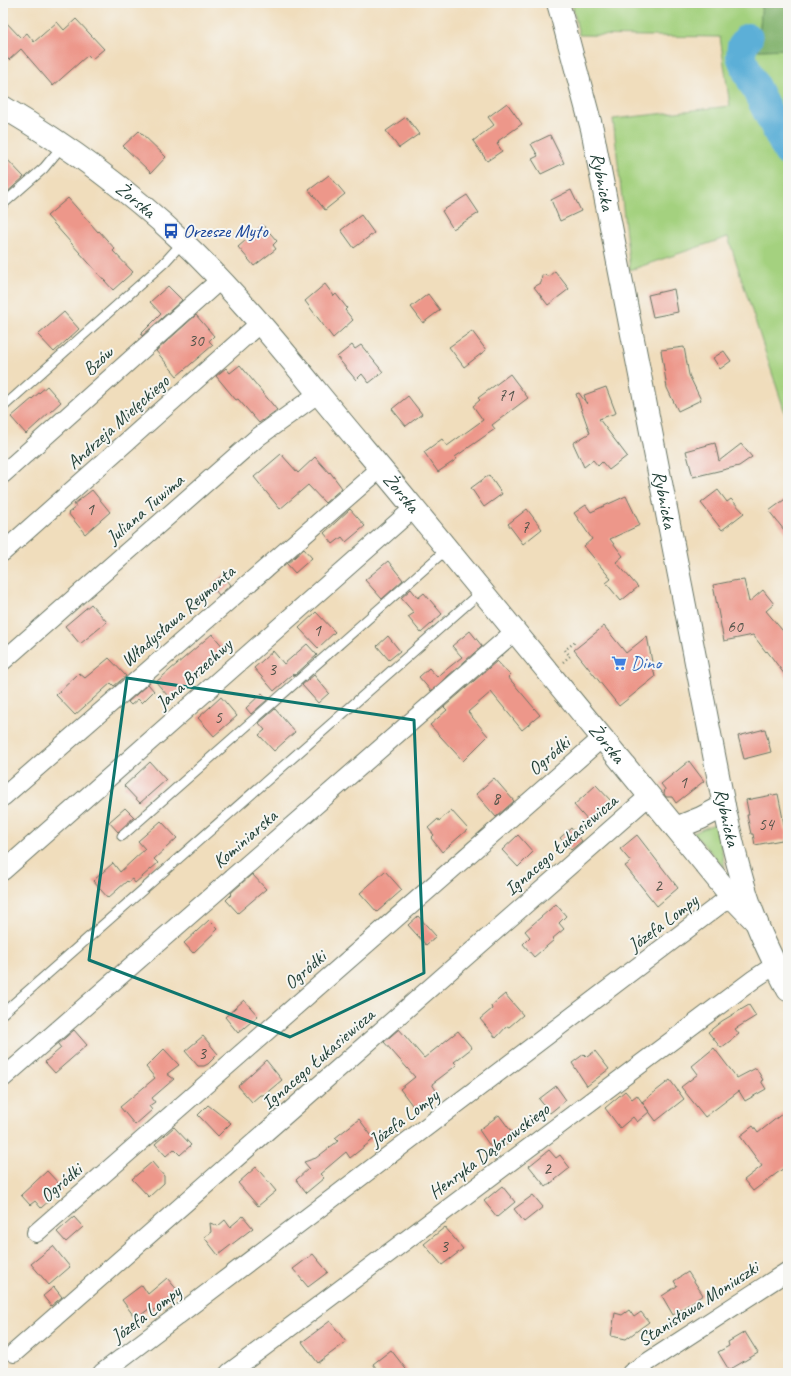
<svg xmlns="http://www.w3.org/2000/svg" width="791" height="1376" font-family="Caveat,sans-serif">
<style>
.green{fill:#a4d17f;stroke:#62875a}
.forest{fill:#83b36e;stroke:#517851}
.lines{fill:none;stroke-linecap:round;stroke-linejoin:round}
.river{stroke:#5bafd7;stroke-width:30}
.building{fill:#ed978a}
.service-casing{stroke:#687564;stroke-width:11}
.minor-casing{stroke:#687564;stroke-width:20}
.tertiary-casing{stroke:#687564;stroke-width:24}
.secondary-casing{stroke:#687564;stroke-width:24}
.path{stroke:#687564;stroke-width:2.5;stroke-dasharray:1 3;stroke-linecap:butt}
.service{stroke:#fff;stroke-width:9}
.minor{stroke:#fff;stroke-width:18}
.tertiary{stroke:#fff;stroke-width:22}
.secondary{stroke:#fff;stroke-width:22}
.marked{fill:none;stroke:#0f766e;stroke-width:3;stroke-linejoin:round}
.labels{text-anchor:middle;dominant-baseline:central;stroke-width:4;stroke-linejoin:round;paint-order:stroke}
.number-label{font-size:17px;fill:#52544a}
.street-label{font-size:19px;fill:#1f3d34;stroke:#f6f6f2}
.transit-label{font-size:19px;fill:#164399;stroke:#f6f6f2;text-anchor:start}
.shop-label{font-size:19px;fill:#366cbe;stroke:#f6f6f2;text-anchor:start}
</style>
<rect width="100%" height="100%" fill="#f6f6f2"/>
<filter id="ink" filterUnits="userSpaceOnUse"><feTurbulence type="fractalNoise" baseFrequency=".025" numOctaves="2"/><feDisplacementMap in="SourceGraphic" scale="8" xChannelSelector="R" yChannelSelector="G"/><feConvolveMatrix kernelMatrix="1 2 1 2 8 2 1 2 1" color-interpolation-filters="sRGB"/></filter>
<filter id="wash" filterUnits="userSpaceOnUse"><feTurbulence type="fractalNoise" baseFrequency=".012" numOctaves="4" result="noise"/><feDisplacementMap in="SourceGraphic" scale="16" xChannelSelector="R" yChannelSelector="G"/><feGaussianBlur stdDeviation="0.9" result="paint"/><feColorMatrix in="noise" values="0 0 0 0 0 0 0 0 0 0 0 0 0 0 0 0 0 1.4 0 .05"/><feComposite in="paint" operator="in"/></filter>
<g filter="url(#wash)">
<rect width="100%" height="100%" fill="#f0ddbc"/>
<g class="green">
<polygon points="572,3 762,3 758,50 788,49 788,422 728,237 630,270 613,119 730,106 720,37 579,35"/>
<polygon points="717,823 725,868 693,833"/>
</g>
<polygon class="forest" points="762,3 788,3 788,49 758,50"/>
<g class="lines">
<polyline class="river" points="748,38 742,46 741,56 747,71 788,152"/>
</g>
<g id="blocks">
<g class="building">
<polygon points="3,19 21,38 27,33 34,42 57,22 64,30 76,19 104,49 92,59 88,55 53,86 21,49 9,60 3,53"/>
<polygon points="507,103 522,124 498,141 499,142 497,144 502,151 487,161 473,141 494,125 488,117"/>
<polygon points="406,117 419,134 399,148 386,131"/>
<polygon points="139,131 166,157 151,173 123,146"/>
<polygon points="550,135 564,163 541,174 532,159 538,156 531,144"/>
<polygon points="3,155 24,177 3,196"/>
<polygon points="329,175 345,194 325,210 309,190"/>
<polygon points="571,190 581,211 560,221 551,200"/>
<polygon points="467,195 479,213 453,229 442,211"/>
<polygon points="68,198 98,232 99,231 115,249 113,251 133,272 113,290 47,216"/>
<polygon points="361,215 374,233 354,248 341,230"/>
<polygon points="263,225 277,241 273,245 276,249 254,266 238,247"/>
<polygon points="555,271 569,289 548,305 534,287 541,283 542,275 549,276"/>
<polygon points="325,284 334,296 336,294 347,308 345,310 353,320 333,338 305,301"/>
<polygon points="168,286 182,300 142,336 141,334 161,314 150,302"/>
<polygon points="674,289 678,312 653,317 648,295"/>
<polygon points="428,294 440,310 423,323 411,307"/>
<polygon points="64,312 79,329 54,352 38,335"/>
<polygon points="196,315 214,336 209,341 213,345 177,376 156,351"/>
<polygon points="472,331 486,350 464,367 449,347"/>
<polygon points="352,345 355,349 361,345 383,372 369,383 362,374 356,380 337,357"/>
<polygon points="684,347 689,375 701,400 678,411 667,388 661,350"/>
<polygon points="724,351 731,361 720,369 713,358"/>
<polygon points="240,365 277,410 259,423 238,399 236,400 216,376 226,368 230,373"/>
<polygon points="510,374 528,398 492,425 495,429 455,457 457,459 438,472 424,452 442,439 447,446 483,420 473,406 480,400 478,398"/>
<polygon points="47,386 61,402 26,434 11,417"/>
<polygon points="606,387 616,413 599,419 627,456 609,470 602,462 598,466 593,460 584,467 573,443 590,433 576,394 579,393 587,404 584,395"/>
<polygon points="408,396 422,414 406,426 392,409"/>
<polygon points="715,443 719,461 741,444 752,457 739,466 693,477 686,451"/>
<polygon points="281,454 298,473 315,457 329,473 330,472 342,488 325,503 308,485 280,509 254,477"/>
<polygon points="489,475 502,494 484,507 471,488"/>
<polygon points="92,490 110,512 85,534 68,513 76,507 74,504"/>
<polygon points="718,490 727,502 731,499 744,513 722,530 701,503"/>
<polygon points="626,496 640,525 610,539 623,556 616,562 638,587 621,601 606,583 611,579 584,546 592,539 574,513 586,505 591,512"/>
<polygon points="788,497 788,535 769,511"/>
<polygon points="350,509 365,526 346,542 342,537 333,544 324,533"/>
<polygon points="527,509 542,529 523,544 508,524"/>
<polygon points="304,549 312,558 295,573 287,564"/>
<polygon points="388,561 403,580 382,599 365,580"/>
<polygon points="223,575 231,585 219,595 211,585"/>
<polygon points="738,580 738,581 744,580 749,602 763,590 774,604 766,611 788,637 788,679 767,651 766,652 753,635 724,641 713,585"/>
<polygon points="411,589 418,598 424,593 442,614 421,633 408,617 414,613 401,598"/>
<polygon points="91,604 107,622 80,644 65,626"/>
<polygon points="316,612 335,632 318,648 299,628"/>
<polygon points="604,626 626,653 647,636 655,677 619,706 574,650"/>
<polygon points="470,631 482,646 431,691 419,677 429,668 437,677 462,657 452,646"/>
<polygon points="212,634 225,649 216,656 218,658 189,684 191,685 172,701 156,682"/>
<polygon points="388,636 400,651 389,660 377,646"/>
<polygon points="307,644 317,655 294,676 293,674 274,691 254,668 273,651 284,664"/>
<polygon points="109,658 126,676 114,686 111,683 75,715 56,695 79,673 85,678"/>
<polygon points="497,661 510,675 508,677 540,715 522,730 491,692 468,712 488,736 463,761 430,725 447,710 444,707"/>
<polygon points="314,675 329,693 318,703 302,685"/>
<polygon points="148,684 154,691 142,703 138,699 131,705 128,702"/>
<polygon points="262,693 267,700 251,714 246,708"/>
<polygon points="221,697 237,716 214,736 198,718"/>
<polygon points="275,709 295,732 274,751 259,735 265,730 259,723"/>
<polygon points="765,729 771,752 744,759 738,736"/>
<polygon points="689,761 704,781 676,803 672,797 666,797 664,794 665,789 661,784"/>
<polygon points="150,762 166,780 140,803 124,786"/>
<polygon points="494,778 514,801 496,817 476,794"/>
<polygon points="596,785 612,802 589,822 574,805"/>
<polygon points="778,794 787,839 755,845 753,834 751,834 747,815 749,815 746,800"/>
<polygon points="125,808 134,817 118,832 109,822"/>
<polygon points="451,810 468,829 442,852 431,838 434,835 428,828 438,819 439,821"/>
<polygon points="161,821 177,838 154,859 158,863 135,883 132,879 128,882 127,881 108,898 93,881 113,863 120,872 145,849 138,841"/>
<polygon points="571,828 582,841 571,850 560,838"/>
<polygon points="518,835 533,852 518,867 502,850"/>
<polygon points="637,835 678,888 657,906 625,866 631,862 620,849"/>
<polygon points="385,871 402,890 377,912 360,893"/>
<polygon points="252,874 266,889 238,913 226,900 232,894 231,893"/>
<polygon points="556,904 566,916 559,923 564,929 552,939 554,940 534,957 523,944 530,937 525,931"/>
<polygon points="418,916 436,936 426,945 408,925"/>
<polygon points="209,920 218,929 193,953 184,943"/>
<polygon points="505,994 523,1015 509,1027 507,1026 496,1038 480,1019 492,1009 491,1006"/>
<polygon points="244,1000 258,1016 238,1033 225,1017"/>
<polygon points="749,1005 756,1016 735,1029 739,1034 721,1048 708,1032 722,1021"/>
<polygon points="399,1029 424,1058 458,1031 472,1048 454,1062 457,1065 432,1084 437,1092 415,1109 400,1089 415,1077 384,1042"/>
<polygon points="74,1030 87,1045 55,1073 45,1062 61,1048 58,1044"/>
<polygon points="203,1036 218,1054 208,1064 204,1066 198,1066 185,1051"/>
<polygon points="714,1048 737,1078 756,1068 763,1080 761,1081 766,1089 745,1101 739,1091 705,1117 681,1087 698,1074 692,1066"/>
<polygon points="164,1049 179,1065 167,1074 174,1079 152,1098 155,1102 149,1106 152,1110 135,1125 120,1107 155,1078 146,1067"/>
<polygon points="595,1051 609,1069 587,1086 572,1063 584,1054 587,1057"/>
<polygon points="266,1060 282,1080 264,1095 260,1095 252,1102 238,1086"/>
<polygon points="670,1080 684,1099 656,1121 642,1102"/>
<polygon points="556,1086 566,1100 550,1113 539,1099"/>
<polygon points="625,1091 632,1099 637,1095 649,1112 637,1122 633,1117 620,1128 605,1108"/>
<polygon points="208,1105 231,1123 218,1136 198,1115"/>
<polygon points="788,1109 788,1165 753,1191 744,1180 762,1166 740,1136 753,1126 758,1133"/>
<polygon points="499,1115 516,1138 495,1153 479,1130"/>
<polygon points="359,1119 374,1139 350,1158 346,1152 320,1174 324,1178 306,1193 296,1180 309,1168 304,1162 316,1158 338,1141 335,1138"/>
<polygon points="174,1127 191,1145 180,1155 174,1149 166,1156 155,1144"/>
<polygon points="549,1150 556,1158 560,1155 570,1168 546,1187 529,1166"/>
<polygon points="152,1162 164,1176 164,1183 149,1197 132,1179"/>
<polygon points="256,1167 276,1191 258,1206 238,1183"/>
<polygon points="47,1171 63,1188 41,1208 35,1201 30,1205 21,1195"/>
<polygon points="502,1186 515,1202 497,1217 484,1201"/>
<polygon points="533,1195 543,1207 524,1222 514,1209"/>
<polygon points="243,1216 253,1228 218,1255 204,1237 211,1232 210,1223 218,1226 225,1220 230,1227"/>
<polygon points="74,1217 83,1227 66,1242 57,1232"/>
<polygon points="445,1227 463,1249 442,1265 424,1244"/>
<polygon points="53,1246 70,1267 49,1285 31,1264"/>
<polygon points="313,1254 328,1272 308,1287 293,1269"/>
<polygon points="688,1272 703,1295 673,1315 662,1296 677,1286 674,1281"/>
<polygon points="167,1278 179,1292 153,1311 150,1308 136,1319 122,1300 142,1285 148,1294"/>
<polygon points="54,1287 62,1297 51,1306 43,1296"/>
<polygon points="629,1310 634,1317 641,1312 649,1322 626,1339 611,1336 615,1313 622,1315"/>
<polygon points="330,1321 346,1342 318,1363 302,1342"/>
<polygon points="745,1332 758,1353 729,1370 718,1352 729,1346 728,1342"/>
<polygon points="391,1350 409,1373 380,1373 373,1364"/>
</g>
</g>
</g>
<g filter="url(#ink)">
<use href="#blocks" fill-opacity="0" stroke="#687564" stroke-width="1"/>
<g class="lines">
<g class="service-casing">
<g id="service">
<polyline points="3,204 44,168 63,145"/>
<polyline points="3,407 164,263 183,242"/>
<polyline points="122,836 447,549"/>
<polyline points="3,1013 482,591"/>
</g>
</g>
<g class="minor-casing">
<g id="minor">
<polyline points="3,474 221,279"/>
<polyline points="3,552 260,323"/>
<polyline points="3,661 258,437 319,393"/>
<polyline points="3,797 381,468"/>
<polyline points="3,871 414,508"/>
<polyline points="3,1078 514,632"/>
<polyline points="36,1233 602,738"/>
<polyline points="14,1353 649,796"/>
<polyline points="102,1373 731,896"/>
<polyline points="229,1373 754,979 775,965"/>
<polyline points="631,1373 788,1271"/>
</g>
</g>
<g class="tertiary-casing">
<g id="tertiary">
<path id="s1" d="M 3,107 C 67,145 127,189 181,240 C 231,287 275,340 318,393 C 349,431 381,468 412,506 C 519,635 625,766 731,896 L 757,923"/>
<polyline points="676,828 701,818 724,806"/>
</g>
</g>
<g class="secondary-casing">
<g id="secondary">
<path id="s2" d="M 558,3 L 562,17 L 592,129 L 724,806 C 733,846 742,886 757,924 C 766,947 777,968 788,990"/>
</g>
</g>
<polyline class="path" points="563,662 570,656 565,650 575,642"/>
<use href="#service" class="service"/>
<use href="#minor" class="minor"/>
<use href="#tertiary" class="tertiary"/>
<use href="#secondary" class="secondary"/>
</g>
</g>
<path class="marked" d="M 127,678 L 414,720 L 424,973 L 290,1037 L 89,960 Z"/>
<defs>
<g id="bus-bare" transform="scale(1.2)"><path d="M-5-6H5V4H4V6H2V4H-2V6H-4V4H-5ZM-3.5-4V0h7V-4ZM-3.5 1.2v1.5H-2V1.2ZM2 1.2v1.5H3.5V1.2Z" fill="#1a4fb4" stroke="#f6f6f2" stroke-width="2.5" paint-order="stroke"/></g>
<g id="supermarket-bare" transform="scale(1.2)"><path d="M-6-5.5h2.5l.6 2H6L4.5 2H-2.5L-4.4-4H-6ZM-1.5 3.2a1.3 1.3 0 1 0 .1 0ZM3 3.2a1.3 1.3 0 1 0 .1 0Z" fill="#3f7fe0" stroke="#f6f6f2" stroke-width="2.5" paint-order="stroke"/></g>
</defs>
<g fill-rule="evenodd">
<use href="#bus-bare" x="171" y="231"/>
<use href="#supermarket-bare" x="619" y="663"/>
</g>
<g class="labels">
<g class="number-label">
<text x="196" y="340">30</text>
<text x="506" y="395">71</text>
<text x="90" y="509">1</text>
<text x="525" y="527">7</text>
<text x="735" y="626">60</text>
<text x="317" y="630">1</text>
<text x="272" y="669">3</text>
<text x="218" y="717">5</text>
<text x="683" y="782">1</text>
<text x="496" y="798">8</text>
<text x="766" y="824">54</text>
<text x="658" y="885">2</text>
<text x="202" y="1053">3</text>
<text x="547" y="1168">2</text>
<text x="444" y="1246">3</text>
</g>
<g class="street-label">
<text stroke="none"><textPath href="#s2" startOffset="184">Rybnicka</textPath></text>
<text stroke="none"><textPath href="#s1" startOffset="162">Żorska</textPath></text>
<text transform="translate(98 361) rotate(-42)">Bzów</text>
<text transform="translate(118 422) rotate(-42)">Andrzeja Mielęckiego</text>
<text stroke="none"><textPath href="#s1" startOffset="558">Żorska</textPath></text>
<text stroke="none"><textPath href="#s2" startOffset="508">Rybnicka</textPath></text>
<text transform="translate(145 509) rotate(-41)">Juliana Tuwima</text>
<text transform="translate(178 616) rotate(-41)">Władysława Reymonta</text>
<text transform="translate(194 674) rotate(-42)">Jana Brzechwy</text>
<text stroke="none"><textPath href="#s1" startOffset="882">Żorska</textPath></text>
<text transform="translate(549 756) rotate(-41)">Ogródki</text>
<text stroke="none"><textPath href="#s2" startOffset="832">Rybnicka</textPath></text>
<text transform="translate(245 839) rotate(-41)">Kominiarska</text>
<text transform="translate(561 845) rotate(-41)">Ignacego Łukasiewicza</text>
<text transform="translate(663 923) rotate(-37)">Józefa Lompy</text>
<text transform="translate(305 970) rotate(-41)">Ogródki</text>
<text transform="translate(318 1059) rotate(-41)">Ignacego Łukasiewicza</text>
<text transform="translate(404 1118) rotate(-37)">Józefa Lompy</text>
<text transform="translate(489 1151) rotate(-37)">Henryka Dąbrowskiego</text>
<text transform="translate(61 1183) rotate(-41)">Ogródki</text>
<text transform="translate(698 1304) rotate(-33)">Stanisława Moniuszki</text>
<text transform="translate(146 1314) rotate(-37)">Józefa Lompy</text>
</g>
<g class="transit-label">
<text x="183" y="231">Orzesze Myto</text>
</g>
<g class="shop-label">
<text x="631" y="663">Dino</text>
</g>
</g>
<rect width="791" height="1376" fill="none" stroke="#f6f6f2" stroke-width="16"/>
</svg>
